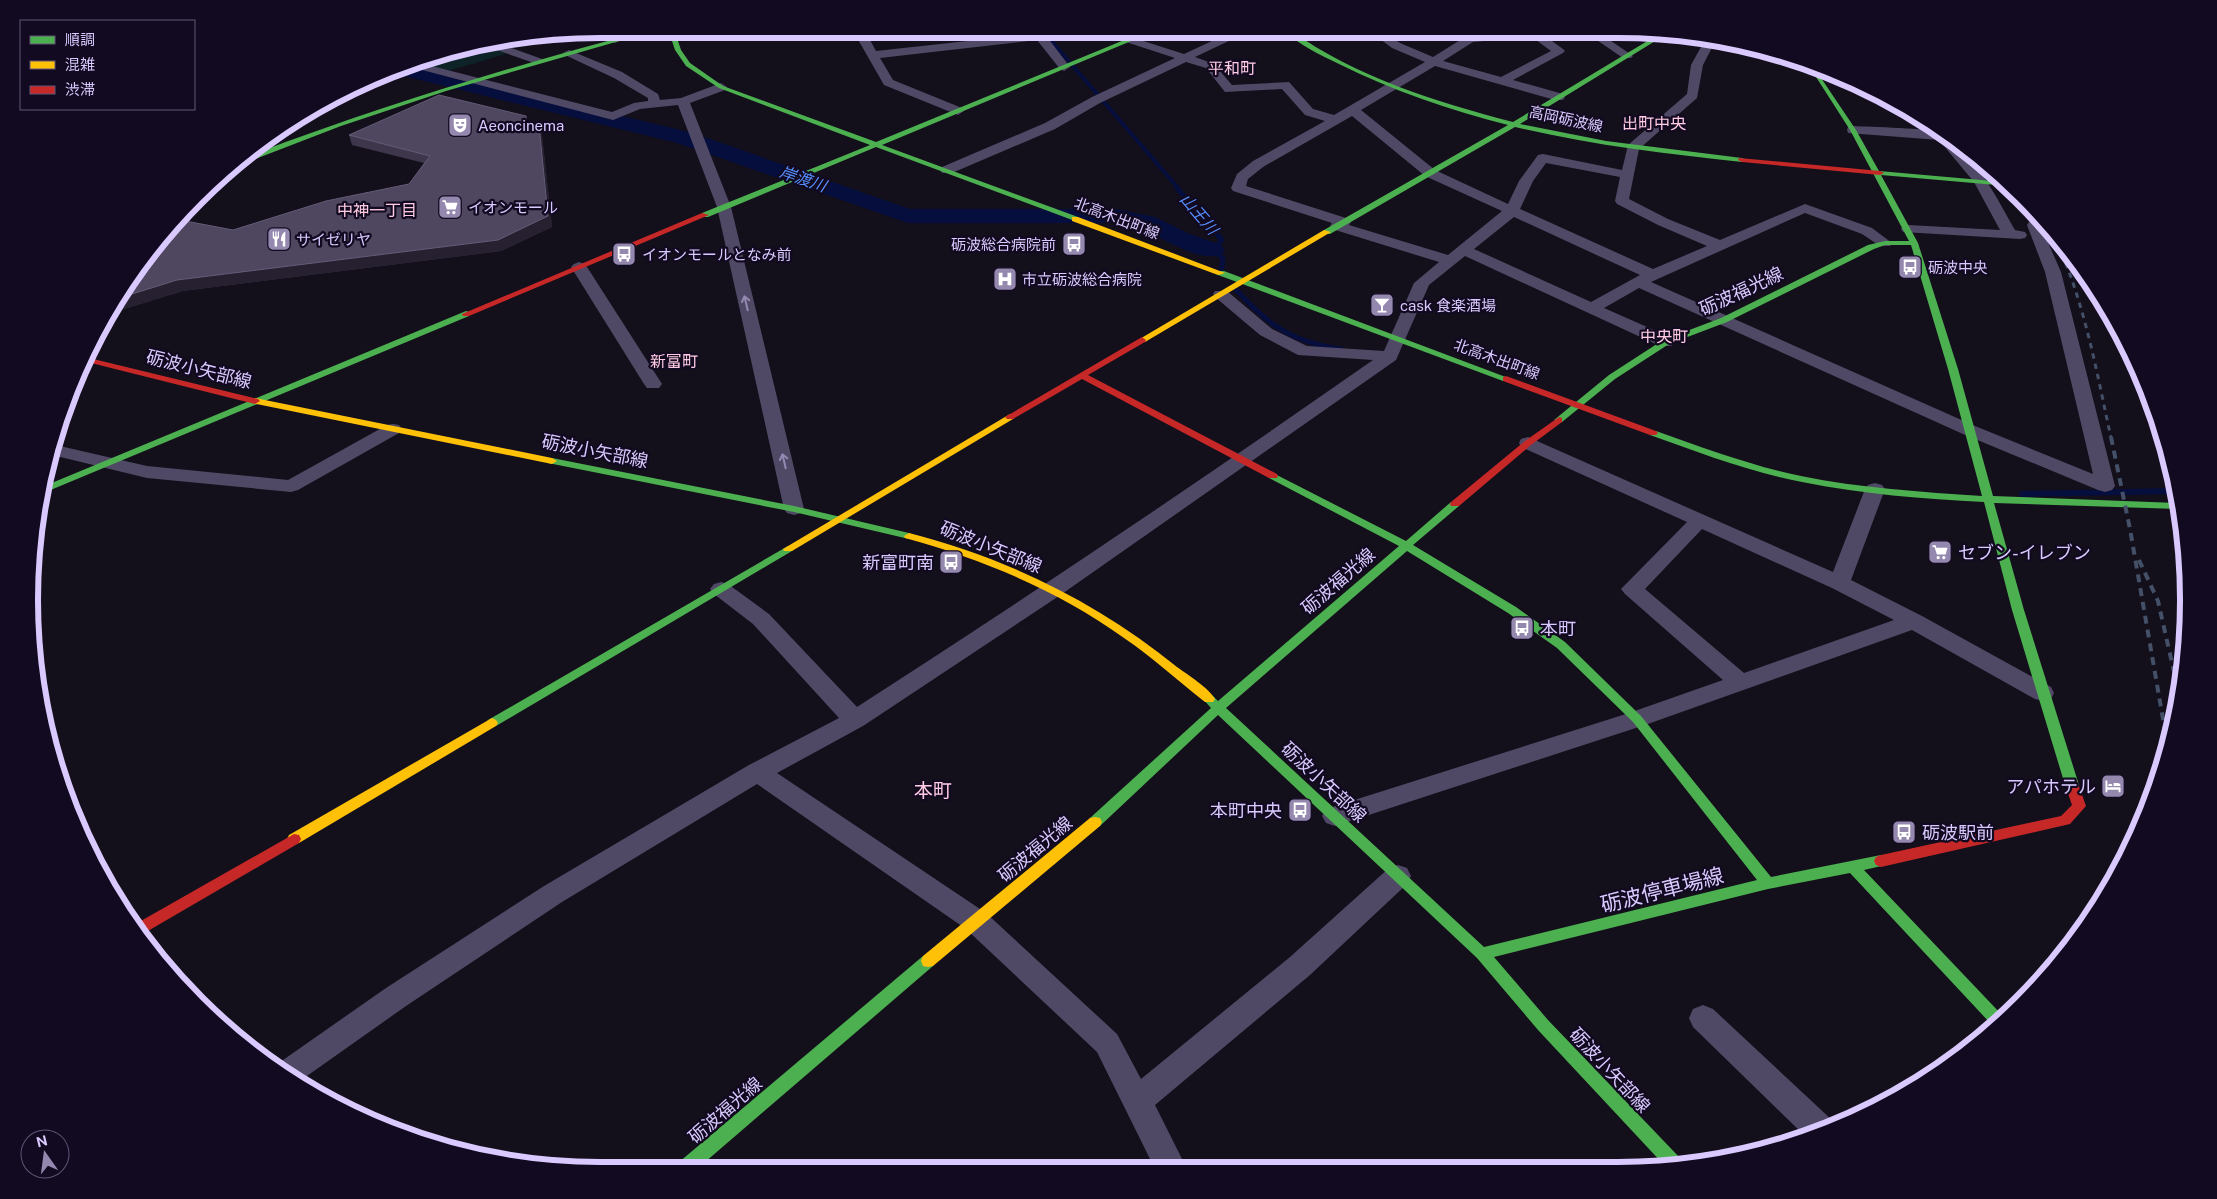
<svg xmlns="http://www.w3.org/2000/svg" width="2217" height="1199" font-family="'Public Sans','Noto Sans JP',sans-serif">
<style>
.green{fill:#0d2328}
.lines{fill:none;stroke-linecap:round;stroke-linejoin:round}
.stream-far2{stroke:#050e3c;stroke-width:4}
.stream-far1{stroke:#050e3c;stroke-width:5}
.stream{stroke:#050e3c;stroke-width:6}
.river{fill:#050e3c;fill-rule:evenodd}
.street{fill:#504965;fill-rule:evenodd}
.fast{fill:#4caf50;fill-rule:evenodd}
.slow{fill:#ffc107;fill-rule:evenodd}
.jam{fill:#c62828;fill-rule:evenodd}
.rail-far1{stroke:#435067;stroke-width:3;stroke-dasharray:5.5 5;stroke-linecap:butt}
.rail{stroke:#435067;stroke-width:4;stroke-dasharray:8 6;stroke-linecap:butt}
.wall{fill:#3e374c}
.shaded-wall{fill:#262030}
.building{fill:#4e475f;stroke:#645b78}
.oneway{stroke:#9489b2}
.labels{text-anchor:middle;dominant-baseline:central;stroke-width:4.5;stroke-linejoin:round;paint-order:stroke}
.far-street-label{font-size:15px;fill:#d9c9ff;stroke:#120a20}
.far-poi-label{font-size:15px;fill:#d9c9ff;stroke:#120a20;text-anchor:start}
.far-neighbourhood-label{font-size:16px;fill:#ffcbe2;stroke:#120a20}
.far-water-label{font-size:16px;font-style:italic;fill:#5790ff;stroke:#120a20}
.street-label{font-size:18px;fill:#d9c9ff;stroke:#120a20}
.poi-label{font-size:18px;fill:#d9c9ff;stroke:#120a20;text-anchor:start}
.neighbourhood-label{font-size:19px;fill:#ffcbe2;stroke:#120a20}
.near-street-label{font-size:21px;fill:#d9c9ff;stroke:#120a20}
.rim{fill:none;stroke:#d9c9ff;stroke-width:6}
</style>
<rect width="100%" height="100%" fill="#130f1b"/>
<polygon class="green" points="479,42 509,53 448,71 411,62"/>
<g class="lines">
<polyline class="stream-far2" points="1041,29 1179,189"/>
<g class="stream-far1">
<polyline points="1177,188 1222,240 1212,250 1223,258 1221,273"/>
<path d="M 1233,286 C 1266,324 1291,342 1341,349"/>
</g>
<polyline class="stream" points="2022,494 2175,491"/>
<path class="river" d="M 406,64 L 693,133 L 910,209 L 1116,209 L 1155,217 L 1190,234 L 1221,245 L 1225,250 L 1221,255 C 1195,262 1163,237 1139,228 C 1132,226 1124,225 1116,223 L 908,223 L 677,143 L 388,72 Z"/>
<g class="street">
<polygon points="593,29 619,38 621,40 615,43 579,31"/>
<polygon points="852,29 864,29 876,51 1033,34 1030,29 1041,29 1070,67 1064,71 1060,69 1037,40 880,58 893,80 962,108 964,111 958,115 884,85"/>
<path d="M 1270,30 L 1311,30 L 1305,33 L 1233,39 L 1195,57 L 1214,64 L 1232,85 L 1289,82 L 1313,109 L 1334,115 L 1425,62 L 1392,48 L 1368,30 L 1380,30 L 1400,43 L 1433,57 L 1462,39 L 1452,30 L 1464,30 L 1472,35 L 1525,30 L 1581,30 L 1576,33 L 1545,36 L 1563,49 L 1565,51 L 1563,53 L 1513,80 L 1563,94 L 1565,97 L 1563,100 L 1555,100 L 1435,66 L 1361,110 L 1435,170 L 1508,204 L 1519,181 L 1538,155 L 1543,154 L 1622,170 L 1628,145 L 1687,94 L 1691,65 L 1706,38 L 1716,40 L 1703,65 L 1697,98 L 1639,149 L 1629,199 L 1668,219 L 1720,240 L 1805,204 L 1872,228 L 1892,243 L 1890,246 L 1880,246 L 1862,234 L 1805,213 L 1651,282 L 1975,426 L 2093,474 L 2045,272 L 2027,225 L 2029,222 L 2039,222 L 2061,272 L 2115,486 L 2112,490 L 2105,492 L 2098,490 L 1963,434 L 1639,288 L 1604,308 L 1672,338 L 1674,342 L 1672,346 L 1660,346 L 1465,256 L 1429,285 L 1396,360 L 1059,596 L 863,726 L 777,773 L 986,913 L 1117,1034 L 1141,1079 L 1290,957 L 1389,868 L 1398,865 L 1407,868 L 1411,876 L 1407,884 L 1310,975 L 1155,1105 L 1186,1167 L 1154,1167 L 1097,1052 L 966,929 L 757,784 L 562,902 L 406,1006 L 297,1083 L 273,1067 L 386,988 L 544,886 L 749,765 L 839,718 L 753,624 L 714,594 L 710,589 L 714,584 L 721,582 L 728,584 L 769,614 L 857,707 C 1031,595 1203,479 1373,360 L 1298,355 L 1260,335 L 1215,297 L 1213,294 L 1215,291 L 1227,291 L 1272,329 L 1307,346 L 1384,351 L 1414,283 L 1439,262 L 1332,229 L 1330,226 L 1332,223 L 1233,191 L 1231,188 L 1237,174 L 1253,161 L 1325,121 L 1305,115 L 1282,89 L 1225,92 L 1206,68 L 1186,62 L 1100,103 L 1055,129 L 952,173 L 942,173 L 940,170 L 942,167 L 1045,123 L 1092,97 L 1175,58 L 1126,42 L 1124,40 L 1126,38 L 1134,38 L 1184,54 L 1227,34 ZM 1532,37 L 1551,51 L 1501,77 L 1443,61 L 1473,42 ZM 1352,116 L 1425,176 L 1502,211 L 1448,255 L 1349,225 L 1351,222 L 1349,219 L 1246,186 L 1248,179 L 1263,167 ZM 1546,163 L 1620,177 L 1615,201 L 1617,204 L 1658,225 L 1707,246 L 1653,269 L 1520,209 L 1533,181 ZM 1514,217 L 1640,275 L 1591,302 L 1474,249 Z"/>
<polygon points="1582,30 1595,30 1633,56 1631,58 1623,58"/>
<polygon points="489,40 542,59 544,61 538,64 534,63 477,43"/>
<polygon points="569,50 622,72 658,94 660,100 681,98 721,83 727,87 725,90 690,103 731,207 804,509 801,513 794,515 787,513 784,509 717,207 678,105 640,109 613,120 403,65 412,61 612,112 634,103 648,101 648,98 614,78 565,55 563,53"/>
<path d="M 1853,126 C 1869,127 1931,128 1941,133 C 1972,148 1999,202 2015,230 L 2025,232 L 2027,235 L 2025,238 L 2020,239 L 1903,232 L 1901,229 L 1903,226 L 1908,225 L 2000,230 L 1974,182 L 1939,140 L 1848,133 L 1847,130 L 1848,127 Z"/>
<polygon points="579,262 584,264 587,267 662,384 659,388 647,388 644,384 571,267 574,264"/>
<polygon points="393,424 399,425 402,429 399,433 298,490 291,492 147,478 48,454 51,444 147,466 288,480 387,425"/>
<path d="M 1528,437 L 1833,572 L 1865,489 L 1868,485 L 1875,483 L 1882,485 L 1885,489 L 1851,580 L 1922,616 L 2051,687 L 2054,693 L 2051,699 L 2043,701 L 2035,699 L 1912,630 L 1645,725 L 1335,826 L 1326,823 L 1322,816 L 1326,809 L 1629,713 L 1723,680 L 1625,594 L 1621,589 L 1687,522 L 1521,447 L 1519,443 L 1521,439 ZM 1702,529 L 1832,588 L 1894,620 L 1744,673 L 1645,589 Z"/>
<polygon points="1703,1005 1713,1009 1832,1120 1835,1127 1804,1135 1693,1027 1689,1018 1693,1009"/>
</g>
<g class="fast">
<path d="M 652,29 L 661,29 L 446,91 L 341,126 L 237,166 L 232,166 L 238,160 C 373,108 512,66 652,29 Z"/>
<polygon points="668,29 674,29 681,50 690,63 723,86 876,142 1151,29 1160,29 882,145 1078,217 1079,219 1075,221 876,147 708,217 702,217 702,213 870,145 719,88 686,66 675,50"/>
<path d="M 1284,30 L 1290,30 C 1356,77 1436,102 1513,122 L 1664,31 L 1670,32 L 1520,124 L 1606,141 L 1742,158 L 1746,160 L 1742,162 C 1666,154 1590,145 1515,127 L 1330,234 L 1324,234 L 1324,230 L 1508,125 C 1450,110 1393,91 1339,64 C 1320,55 1299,45 1284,30 Z"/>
<path d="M 1809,66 L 1815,69 L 1856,130 L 1879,171 L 2004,182 L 2008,186 L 1881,175 L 1918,243 L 1958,369 L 1993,496 L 2177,503 L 2178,509 L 1994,503 L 2024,610 L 2079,785 L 2077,789 L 2072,790 L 2067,789 L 2065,785 L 2012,610 L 1984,502 C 1923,499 1862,494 1802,482 C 1750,472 1700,453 1650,435 L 1648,433 L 1650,431 L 1656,431 C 1704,448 1752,466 1801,476 C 1860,488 1922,492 1982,496 L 1948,369 L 1911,245 L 1885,245 L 1874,249 L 1727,322 L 1669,344 L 1615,379 L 1562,422 L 1559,423 L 1554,420 L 1609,375 L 1663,340 L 1721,318 L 1868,245 L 1885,241 L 1909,241 L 1850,130 Z"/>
<polygon points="1218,271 1224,271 1511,379 1509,381 1503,381 1218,275"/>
<polygon points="466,311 469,312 469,316 41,494 42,487"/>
<polygon points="552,458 794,506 909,533 914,536 909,539 794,512 548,463 547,461 548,459"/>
<path d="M 1273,473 L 1406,541 L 1451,502 L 1459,502 L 1460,504 L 1459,506 L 1413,545 L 1516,607 L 1565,642 L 1641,716 L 1771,877 L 1881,855 L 1886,857 L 1888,861 L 1886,865 L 1864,870 L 2002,1015 L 1991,1024 L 1850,873 L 1768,889 L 1494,957 L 1548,1020 L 1681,1159 L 1683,1165 L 1664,1165 L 1538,1030 L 1477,958 L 1218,715 L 1100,826 L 1095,827 L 1090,826 L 1088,822 L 1090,818 L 1211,708 L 1203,699 L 1205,696 L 1213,696 L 1218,701 L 1399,546 L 1269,478 L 1268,476 L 1269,474 ZM 1407,551 L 1508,613 L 1557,648 L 1633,722 L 1757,880 L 1484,947 L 1226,708 Z"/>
<polygon points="788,546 792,547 793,549 792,551 496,726 488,726 486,723 488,720"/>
<polygon points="928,955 933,956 935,961 933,966 697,1169 676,1169 678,1163 923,956"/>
</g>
<g class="slow">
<polygon points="1072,217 1078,217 1225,273 1218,275 1072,221"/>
<polygon points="1324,230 1331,232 1145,342 1139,342 1138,340"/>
<polygon points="255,398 552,458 557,461 552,464 252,403 250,401"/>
<polygon points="1010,414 1015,417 1013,419 792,551 784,551 783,549"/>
<path d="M 909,533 C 1007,558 1099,603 1177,667 C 1188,675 1209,688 1215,699 L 1213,702 L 1205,702 C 1178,681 1152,657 1124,638 C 1059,591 982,559 905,538 L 904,536 Z"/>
<polygon points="492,718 496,720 498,723 496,726 299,843 294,844 289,843 287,839 289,835"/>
<polygon points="1095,817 1100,818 1102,822 1100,826 933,966 928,967 923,966 921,961 923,956 1090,818"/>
</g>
<g class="jam">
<polygon points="1739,158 1880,171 1884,173 1880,175 1742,162 1738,160"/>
<polygon points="702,213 709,215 469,316 463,316 462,314"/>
<polygon points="1142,337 1146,340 1145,342 1088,375 1277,474 1278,476 1277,478 1269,478 1082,379 1013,419 1007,419 1005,417"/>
<polygon points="85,357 258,399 260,401 255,404 83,361"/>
<polygon points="1506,376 1656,431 1658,433 1656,435 1650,435 1503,381 1503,377"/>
<polygon points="1559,417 1562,418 1562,422 1531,445 1459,506 1451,506 1450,504 1451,502 1525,441"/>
<polygon points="2072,780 2077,781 2086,806 2070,824 1881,867 1876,865 1874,861 1876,857 1881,855 2061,816 2072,805 2065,785 2067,781"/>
<polygon points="294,834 299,835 301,839 299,843 141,935 132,926"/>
</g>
<path class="rail-far1" d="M 2053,234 C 2084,298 2096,369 2111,438"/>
<g class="rail">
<polyline points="2111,437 2130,529 2167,742"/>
<polyline points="2139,560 2158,601 2179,694"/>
</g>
</g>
<polygon class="wall" points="529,127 542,135 552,227 501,251 183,291 111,313 109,313 125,283 233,230 409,184 424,163 352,145 349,135"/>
<polygon class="shaded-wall" points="539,125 542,135 552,227 501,251 183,291 111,313 110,311 116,299 177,280 498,240"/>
<polygon class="building" points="439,95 526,116 527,127 539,125 548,216 498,240 177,280 116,299 125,283 171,223 175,219 233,230 326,201 409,184 430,156 349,135"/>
<defs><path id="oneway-shaft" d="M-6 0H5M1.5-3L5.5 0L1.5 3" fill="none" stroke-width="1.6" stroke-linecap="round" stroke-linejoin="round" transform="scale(1.25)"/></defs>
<g class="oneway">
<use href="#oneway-shaft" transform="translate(746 303) rotate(-103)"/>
<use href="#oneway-shaft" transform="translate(784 461) rotate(-103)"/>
</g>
<defs>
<g id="theatre-square" transform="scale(1.25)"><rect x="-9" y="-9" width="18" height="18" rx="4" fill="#9488af" stroke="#120a20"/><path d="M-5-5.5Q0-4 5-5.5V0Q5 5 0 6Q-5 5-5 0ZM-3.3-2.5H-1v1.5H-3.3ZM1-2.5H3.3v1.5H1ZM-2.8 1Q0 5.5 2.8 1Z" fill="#fff"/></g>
<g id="supermarket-square" transform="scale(1.25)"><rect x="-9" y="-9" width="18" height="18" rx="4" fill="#9488af" stroke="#120a20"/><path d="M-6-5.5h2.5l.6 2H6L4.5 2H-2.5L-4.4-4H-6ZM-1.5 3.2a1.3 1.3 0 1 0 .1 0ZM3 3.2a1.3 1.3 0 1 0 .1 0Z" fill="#fff"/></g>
<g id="restaurant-square" transform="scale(1.25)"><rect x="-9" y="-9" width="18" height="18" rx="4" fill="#9488af" stroke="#120a20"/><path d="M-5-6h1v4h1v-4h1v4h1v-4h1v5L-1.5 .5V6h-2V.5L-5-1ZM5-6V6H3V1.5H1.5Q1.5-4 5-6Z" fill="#fff"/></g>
<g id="bus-square" transform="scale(1.25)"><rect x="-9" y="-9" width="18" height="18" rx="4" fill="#9488af" stroke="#120a20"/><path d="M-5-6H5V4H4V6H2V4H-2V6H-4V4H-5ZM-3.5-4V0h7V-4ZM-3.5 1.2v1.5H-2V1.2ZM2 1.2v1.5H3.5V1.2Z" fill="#fff"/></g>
<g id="hospital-square" transform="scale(1.25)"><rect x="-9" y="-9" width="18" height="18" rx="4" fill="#9488af" stroke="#120a20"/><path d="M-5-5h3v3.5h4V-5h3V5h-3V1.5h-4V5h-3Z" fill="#fff"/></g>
<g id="bar-square" transform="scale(1.25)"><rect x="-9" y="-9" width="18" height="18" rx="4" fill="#9488af" stroke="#120a20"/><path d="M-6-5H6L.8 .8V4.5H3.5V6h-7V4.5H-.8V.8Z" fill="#fff"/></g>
<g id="hotel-square" transform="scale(1.25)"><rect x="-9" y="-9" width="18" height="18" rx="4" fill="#9488af" stroke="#120a20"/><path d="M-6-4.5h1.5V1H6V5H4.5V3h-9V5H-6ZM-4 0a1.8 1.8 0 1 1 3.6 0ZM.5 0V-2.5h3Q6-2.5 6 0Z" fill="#fff"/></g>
</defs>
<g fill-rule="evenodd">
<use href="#theatre-square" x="460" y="125"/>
<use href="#supermarket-square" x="450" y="207"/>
<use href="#restaurant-square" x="279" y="239"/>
<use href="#bus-square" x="1074" y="244"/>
<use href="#bus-square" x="624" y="254"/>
<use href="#bus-square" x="1910" y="267"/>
<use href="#hospital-square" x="1005" y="279"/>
<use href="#bar-square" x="1382" y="305"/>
<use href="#supermarket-square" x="1940" y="552"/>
<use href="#bus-square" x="951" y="562"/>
<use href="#bus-square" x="1522" y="628"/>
<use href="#hotel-square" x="2113" y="786"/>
<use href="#bus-square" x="1300" y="810"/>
<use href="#bus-square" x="1904" y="832"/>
</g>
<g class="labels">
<g class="far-street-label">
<text transform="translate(1566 119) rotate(12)">高岡砺波線</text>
<text transform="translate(1117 218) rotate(21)">北高木出町線</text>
<text transform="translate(1497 359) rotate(20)">北高木出町線</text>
</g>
<g class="far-poi-label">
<text x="478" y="125">Aeoncinema</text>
<text x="468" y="207">イオンモール</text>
<text x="296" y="239">サイゼリヤ</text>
<text x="1056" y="244" text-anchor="end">砺波総合病院前</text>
<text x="642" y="254">イオンモールとなみ前</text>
<text x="1928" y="267">砺波中央</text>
<text x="1022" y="279">市立砺波総合病院</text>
<text x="1400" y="305">cask 食楽酒場</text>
</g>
<g class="far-neighbourhood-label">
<text x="1232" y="68">平和町</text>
<text x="1654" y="123">出町中央</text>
<text x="377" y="210">中神一丁目</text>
<text x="1664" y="336">中央町</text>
<text x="674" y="361">新富町</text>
</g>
<g class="far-water-label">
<text transform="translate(803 179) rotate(19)">岸渡川</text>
<text transform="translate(1199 214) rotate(49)">山王川</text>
</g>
<g class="street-label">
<text transform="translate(1741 291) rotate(-25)">砺波福光線</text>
<text transform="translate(199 369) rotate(14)">砺波小矢部線</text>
<text transform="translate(595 451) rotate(11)">砺波小矢部線</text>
<text transform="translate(991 547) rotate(22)">砺波小矢部線</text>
<text transform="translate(1338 581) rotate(-41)">砺波福光線</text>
<text transform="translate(1324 782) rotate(43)">砺波小矢部線</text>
<text transform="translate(1035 849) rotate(-40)">砺波福光線</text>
<text transform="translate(1610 1070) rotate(47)">砺波小矢部線</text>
<text transform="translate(725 1110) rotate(-41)">砺波福光線</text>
</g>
<g class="poi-label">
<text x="1958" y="552">セブン-イレブン</text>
<text x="934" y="562" text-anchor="end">新富町南</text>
<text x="1540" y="628">本町</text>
<text x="2096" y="786" text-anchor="end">アパホテル</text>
<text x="1282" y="810" text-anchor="end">本町中央</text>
<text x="1922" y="832">砺波駅前</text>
</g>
<g class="neighbourhood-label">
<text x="933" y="790">本町</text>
</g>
<g class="near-street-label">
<text transform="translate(1662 890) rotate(-14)">砺波停車場線</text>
</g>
</g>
<path d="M0 0H2217V1199H0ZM600 38H1618A562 562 0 0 1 2180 600V600A562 562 0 0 1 1618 1162H600A562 562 0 0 1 38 600V600A562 562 0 0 1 600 38Z" fill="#120a20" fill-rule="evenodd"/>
<path class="rim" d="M600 38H1618A562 562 0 0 1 2180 600V600A562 562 0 0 1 1618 1162H600A562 562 0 0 1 38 600V600A562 562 0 0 1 600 38Z"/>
<rect x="20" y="20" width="175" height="90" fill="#120a20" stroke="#625679"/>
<rect x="30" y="36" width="25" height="8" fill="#4caf50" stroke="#625679"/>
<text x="65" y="45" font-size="15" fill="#d9c9ff">順調</text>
<rect x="30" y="61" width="25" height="8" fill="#ffc107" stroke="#625679"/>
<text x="65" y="70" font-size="15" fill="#d9c9ff">混雑</text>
<rect x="30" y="86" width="25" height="8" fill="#c62828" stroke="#625679"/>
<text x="65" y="95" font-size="15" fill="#d9c9ff">渋滞</text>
<g transform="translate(45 1154) rotate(346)"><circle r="24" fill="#120a20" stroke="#625679"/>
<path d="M0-4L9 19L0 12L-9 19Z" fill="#9488af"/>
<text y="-8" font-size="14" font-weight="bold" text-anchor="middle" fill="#d9c9ff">N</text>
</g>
</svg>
